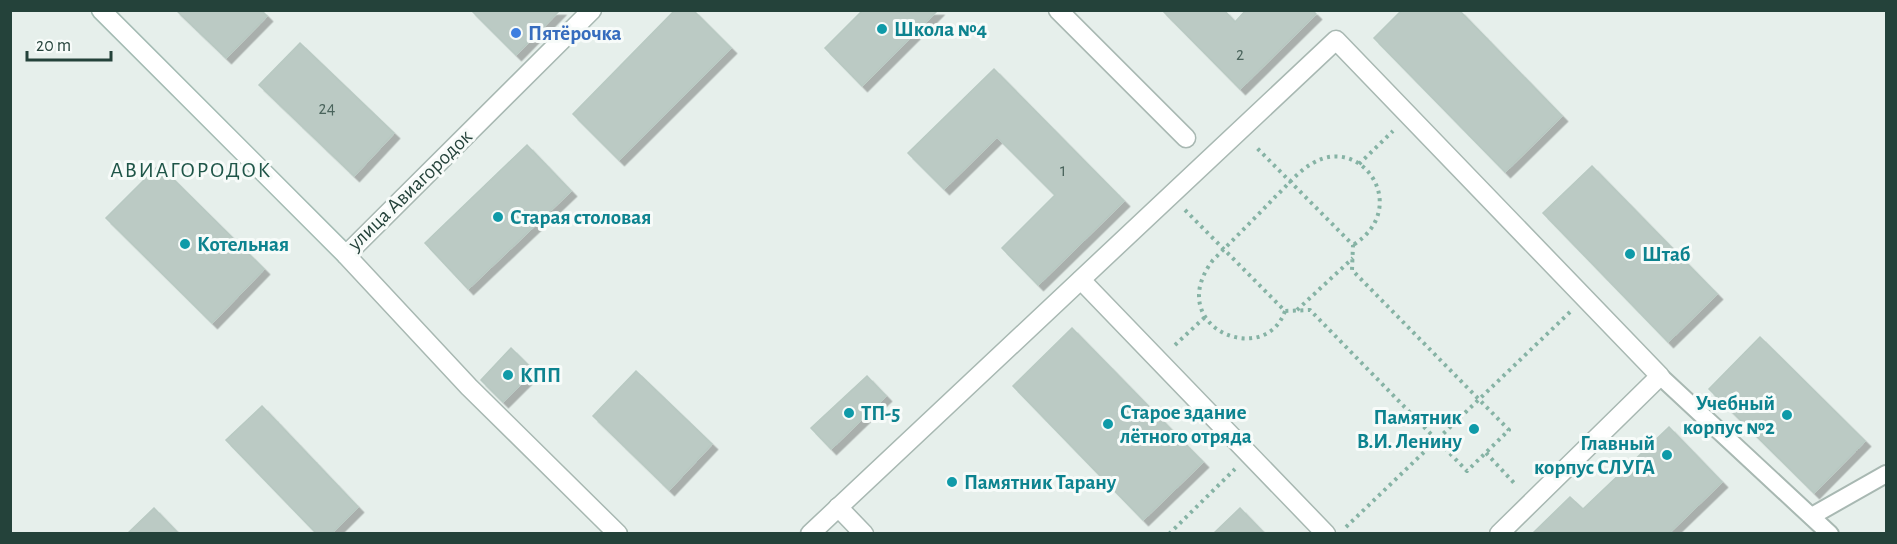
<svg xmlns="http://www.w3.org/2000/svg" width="1897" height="544" font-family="'Alegreya Sans',sans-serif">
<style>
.building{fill:#bbcac4;stroke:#b8c9c2;stroke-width:1.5;filter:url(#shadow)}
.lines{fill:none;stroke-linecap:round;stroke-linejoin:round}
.lane-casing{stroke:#a8b8b2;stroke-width:20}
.street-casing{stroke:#a8b8b2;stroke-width:21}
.secondary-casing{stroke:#a4bbb3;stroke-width:21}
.path{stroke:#86b3a5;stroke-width:4;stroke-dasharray:3 4.5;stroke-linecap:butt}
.lane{stroke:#fff;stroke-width:16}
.street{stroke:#fff;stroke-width:18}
.secondary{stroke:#fff;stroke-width:18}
.culture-dot{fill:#0f9aa8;stroke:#f7fbf9;stroke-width:2}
.shop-dot{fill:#3f7fe0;stroke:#f7fbf9;stroke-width:2}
.labels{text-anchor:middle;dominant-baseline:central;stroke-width:6;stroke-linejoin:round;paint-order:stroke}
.number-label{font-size:18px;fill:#4a645c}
.culture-label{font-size:21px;font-weight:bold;fill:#0d838f;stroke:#f7fbf9;text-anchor:start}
.shop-label{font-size:21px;font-weight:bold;fill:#366cbe;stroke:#f7fbf9;text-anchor:start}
.street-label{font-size:21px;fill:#24423a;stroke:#f7fbf9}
.neighbourhood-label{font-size:22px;letter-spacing:1.5px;fill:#1f5548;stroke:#f7fbf9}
</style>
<defs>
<filter id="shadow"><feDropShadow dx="5.5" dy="5.5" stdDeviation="0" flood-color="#0004"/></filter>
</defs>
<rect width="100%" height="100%" fill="#e6efeb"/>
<g class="building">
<polygon points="176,10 261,10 267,16 226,58"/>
<polygon points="471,10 560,10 516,55"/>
<polygon points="675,10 693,10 731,48 619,160 573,114"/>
<polygon points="863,10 938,10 862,86 825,48"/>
<polygon points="1162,10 1224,10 1235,22 1246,10 1312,10 1316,14 1240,89"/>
<polygon points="1402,10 1459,10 1562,116 1505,172 1374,38"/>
<polygon points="300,43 394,133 354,176 259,85"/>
<polygon points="994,69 1124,201 1038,285 1002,248 1055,195 997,137 944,189 908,153"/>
<polygon points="527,145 571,191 468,289 425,243"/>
<polygon points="159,165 264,269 212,323 106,218"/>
<polygon points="1592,166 1717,294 1668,342 1543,213"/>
<polygon points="1072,328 1203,462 1143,520 1013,386"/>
<polygon points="1760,337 1865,441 1814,493 1709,389"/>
<polygon points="511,348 534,371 503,402 481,380"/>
<polygon points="636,371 712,444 669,490 593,416"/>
<polygon points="867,376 886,396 831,449 811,428"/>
<polygon points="262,406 358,507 331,534 317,534 226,440"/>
<polygon points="1669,427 1722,482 1668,534 1532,534 1570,497 1583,509"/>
<polygon points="154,508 179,534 127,534"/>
<polygon points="1240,508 1265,534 1213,534"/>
</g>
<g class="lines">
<g class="lane-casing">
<g id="lane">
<polyline points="1660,376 1830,534"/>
<polyline points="1812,516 1886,474"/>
</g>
</g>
<g class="street-casing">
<g id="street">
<polyline points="592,10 346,255 469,387 618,534"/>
<polyline points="1058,10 1186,138"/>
<polyline points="1081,280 1326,534"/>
<polyline points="838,507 864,534"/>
<polyline points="810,534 1336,40 1660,376 1499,534"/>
</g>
</g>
<g class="secondary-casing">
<polyline id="secondary" points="101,10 346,255"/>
</g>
<g class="path">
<polyline points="1359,164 1393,131"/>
<polyline points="1185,210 1285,311 1310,310 1467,471 1509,430 1352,270 1353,245 1255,146"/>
<polyline points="1297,310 1353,258"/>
<path d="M 1285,311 C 1265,369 1162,327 1213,260 C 1234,239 1255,218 1275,197 C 1287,186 1298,171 1313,163 C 1362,134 1412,208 1353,245"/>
<polyline points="1175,345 1205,317"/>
<polyline points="1486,453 1516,485"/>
<polyline points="1346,527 1570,312"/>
<polyline points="1169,534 1235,469"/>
</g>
<use href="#lane" class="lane"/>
<use href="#street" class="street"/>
<use href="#secondary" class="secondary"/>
</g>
<g class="culture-dot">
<circle cx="882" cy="29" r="6"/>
<circle cx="498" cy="217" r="6"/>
<circle cx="185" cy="244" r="6"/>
<circle cx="1630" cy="254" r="6"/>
<circle cx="508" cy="375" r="6"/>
<circle cx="849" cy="413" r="6"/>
<circle cx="1787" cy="415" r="6"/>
<circle cx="1108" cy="424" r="6"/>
<circle cx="1474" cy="429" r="6"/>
<circle cx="1667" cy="455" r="6"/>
<circle cx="952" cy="482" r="6"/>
</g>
<circle class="shop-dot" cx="516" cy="33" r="6"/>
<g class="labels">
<g class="number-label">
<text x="1240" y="55">2</text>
<text x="327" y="109">24</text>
<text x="1063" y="171">1</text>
</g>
<g class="culture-label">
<text x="894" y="29">Школа №4</text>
<text x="510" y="217">Старая столовая</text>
<text x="197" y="244">Котельная</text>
<text x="1642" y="254">Штаб</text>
<text x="520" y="375">КПП</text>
<text x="1775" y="403" text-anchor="end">Учебный<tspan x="1775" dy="24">корпус №2</tspan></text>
<text x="1120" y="412">Старое здание<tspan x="1120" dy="24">лётного отряда</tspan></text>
<text x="861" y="413">ТП-5</text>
<text x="1462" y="417" text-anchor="end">Памятник<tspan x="1462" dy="24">В.И. Ленину</tspan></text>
<text x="1655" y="443" text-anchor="end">Главный<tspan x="1655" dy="24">корпус СЛУГА</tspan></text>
<text x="964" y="482">Памятник Тарану</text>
</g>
<g class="shop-label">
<text x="528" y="33">Пятёрочка</text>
</g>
<g class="street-label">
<text transform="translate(410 190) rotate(-44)">улица Авиагородок</text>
</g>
<g class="neighbourhood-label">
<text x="191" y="170">АВИАГОРОДОК</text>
</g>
</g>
<rect width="1897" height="544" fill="none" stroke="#24423a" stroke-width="24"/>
<path d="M27 51v9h84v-9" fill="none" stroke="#24423a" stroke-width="3"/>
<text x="36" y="51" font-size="18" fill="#24423a" stroke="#f7fbf9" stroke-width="4.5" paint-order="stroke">20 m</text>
</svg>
